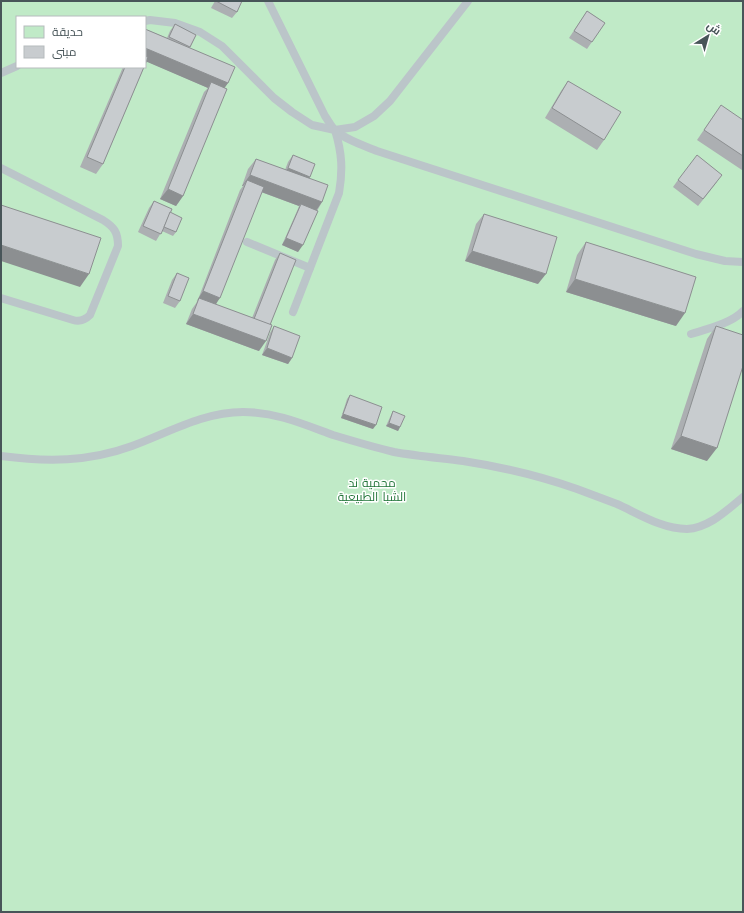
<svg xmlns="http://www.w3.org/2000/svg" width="744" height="913" font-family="'Work Sans',Cairo,sans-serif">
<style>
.green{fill:#c0eac7;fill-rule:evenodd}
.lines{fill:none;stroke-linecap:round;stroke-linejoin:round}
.service{stroke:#bbc5c9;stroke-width:8}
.wall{fill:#acafb2}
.shaded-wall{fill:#8c8f91}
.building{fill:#c8cccf;stroke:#8c8f91}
.labels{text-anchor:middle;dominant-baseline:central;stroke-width:3;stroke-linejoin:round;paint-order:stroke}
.park-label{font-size:12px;fill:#207438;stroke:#fff}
</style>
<rect width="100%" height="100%" fill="#f0eeef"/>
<path class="green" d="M 1,1 L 743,1 L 743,912 L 1,912 ZM 17,17 L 145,17 L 145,67 L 17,67 Z"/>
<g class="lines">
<g class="service">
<path d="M 268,1 L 325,116 C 328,120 330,125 334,129 C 343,139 365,146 377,151 L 696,254 L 725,261 L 743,262"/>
<polyline points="145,21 150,20 175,23 200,32 222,46 274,98 292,112 312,125 335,130 355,127 374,116 390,101 468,1"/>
<polyline points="1,73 17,66"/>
<path d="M 1,168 L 103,220 C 114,227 118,232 118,246 L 90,315 C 85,320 80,322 73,320 L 1,298"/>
<polyline points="247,242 310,268"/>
<path d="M 293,312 L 339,193 C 343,170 342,153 335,130"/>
<path d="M 691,334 C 707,329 732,323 743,311"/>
<path d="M 1,456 C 47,462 88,462 132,446 C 168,433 203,412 243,412 C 276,412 303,424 333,435 C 353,441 373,447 394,452 C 417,456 440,458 463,461 C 502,467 540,476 577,489 C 590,494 604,499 617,504 C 639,514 662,529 687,529 C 709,528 727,510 743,497"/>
</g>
</g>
<g class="wall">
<polygon points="215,1 242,1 237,12 232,18 211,8"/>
<polygon points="587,11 605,23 587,49 569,38"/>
<polygon points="175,24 196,35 190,48 228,83 224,88 183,196 176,206 160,199 204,92 208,88 146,61 145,29 167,38 170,31"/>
<polygon points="123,67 144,67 103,164 96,174 80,167"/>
<polygon points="568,81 604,140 597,150 545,118 561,91"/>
<polygon points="714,115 743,120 743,169 742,170 697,140"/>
<polygon points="293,155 309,179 322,202 317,211 298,252 282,245 297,211 299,206 261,192 216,305 252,318 275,260 280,253 259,351 186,324 192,309 197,302 240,190 243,186 242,186 248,169 256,159 285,170 288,162"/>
<polygon points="678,180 717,182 698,206 673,187"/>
<polygon points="154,201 170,212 176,232 173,236 162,231 156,241 138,232 149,208"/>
<polygon points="484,214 538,284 465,261 476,224"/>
<polygon points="586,242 676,326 566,292 577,255"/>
<polygon points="177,273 180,301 175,308 163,303 172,280"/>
<polygon points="274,326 292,358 288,364 262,355 270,333"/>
<polygon points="716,326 707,461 671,449 707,339"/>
<polygon points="350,395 373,429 341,418 347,399"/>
<polygon points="393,411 400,427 398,431 386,426 391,415"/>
</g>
<g class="shaded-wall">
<polygon points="145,48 228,83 221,93 211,82 208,88 145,61"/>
<polygon points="288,168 310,177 306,184 283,175"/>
<polygon points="250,175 322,202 315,212 301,204 299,206 245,186 247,180 243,186 242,186"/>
<polygon points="168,189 183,196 176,206 160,199"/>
<polygon points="286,238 303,245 298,252 282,245"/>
<polygon points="1,245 89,274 80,287 1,261"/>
<polygon points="472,251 546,274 538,284 465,261"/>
<polygon points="575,279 685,313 676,326 566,292"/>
<polygon points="203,291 220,298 213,308 199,298 196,302"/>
<polygon points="193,314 266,341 259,351 186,324"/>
<polygon points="267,348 292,358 288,364 262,355"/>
<polygon points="343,414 376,425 373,429 341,418"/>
<polygon points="389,423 400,427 398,431 386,426"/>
<polygon points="681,436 717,448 707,461 671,449"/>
</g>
<g class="building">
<polygon points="216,1 242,1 237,12"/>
<polygon points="587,11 605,23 592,42 574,31"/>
<polygon points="175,24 196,35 190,47 169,37"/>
<polygon points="145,29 235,67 228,83 145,48"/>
<polygon points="145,56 148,57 145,65"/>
<polygon points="125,67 144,67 103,164 87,157"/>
<polygon points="568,81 621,112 604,140 552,108"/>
<polygon points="211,82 227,89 183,196 168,189"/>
<polygon points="721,105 743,120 743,156 704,130"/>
<polygon points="293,155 315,164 310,177 288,168"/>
<polygon points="697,155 722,175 703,199 678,180"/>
<polygon points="256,159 328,185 322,202 250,175"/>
<polygon points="247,180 264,187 220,298 203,291"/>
<polygon points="154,201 172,209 161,234 143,226"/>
<polygon points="301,204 318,211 303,245 286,238"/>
<polygon points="1,205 101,238 89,274 1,245"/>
<polygon points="170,212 182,218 176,232 164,227"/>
<polygon points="484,214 557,237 546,274 472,251"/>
<polygon points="586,242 696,277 685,313 575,279"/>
<polygon points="280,253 296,260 270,325 254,319"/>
<polygon points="177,273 189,278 180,301 168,296"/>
<polygon points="199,298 272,325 266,341 193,314"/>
<polygon points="274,326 300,336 292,358 267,348"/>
<polygon points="716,326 743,335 743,366 717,448 681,436"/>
<polygon points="350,395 382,407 376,425 343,414"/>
<polygon points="393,411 405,416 400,427 389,423"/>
</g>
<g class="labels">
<g class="park-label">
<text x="372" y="483">محمية ند<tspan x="372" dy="14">الشبا الطبيعية</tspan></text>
</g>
</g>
<rect width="744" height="913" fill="none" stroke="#485559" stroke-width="4"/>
<rect x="16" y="16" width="130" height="52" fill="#ffffff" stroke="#b6bbbd"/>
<rect x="24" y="26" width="20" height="12" fill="#c0eac7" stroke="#b6bbbd"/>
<text x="52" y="36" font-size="12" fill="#485559">حديقة</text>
<rect x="24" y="46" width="20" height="12" fill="#c8cccf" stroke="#b6bbbd"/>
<text x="52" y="56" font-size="12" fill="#485559">مبنى</text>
<g transform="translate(708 36) rotate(37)" stroke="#ffffff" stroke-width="3" paint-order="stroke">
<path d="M0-3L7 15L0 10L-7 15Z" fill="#485559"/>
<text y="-6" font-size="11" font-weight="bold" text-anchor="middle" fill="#485559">ش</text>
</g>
</svg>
